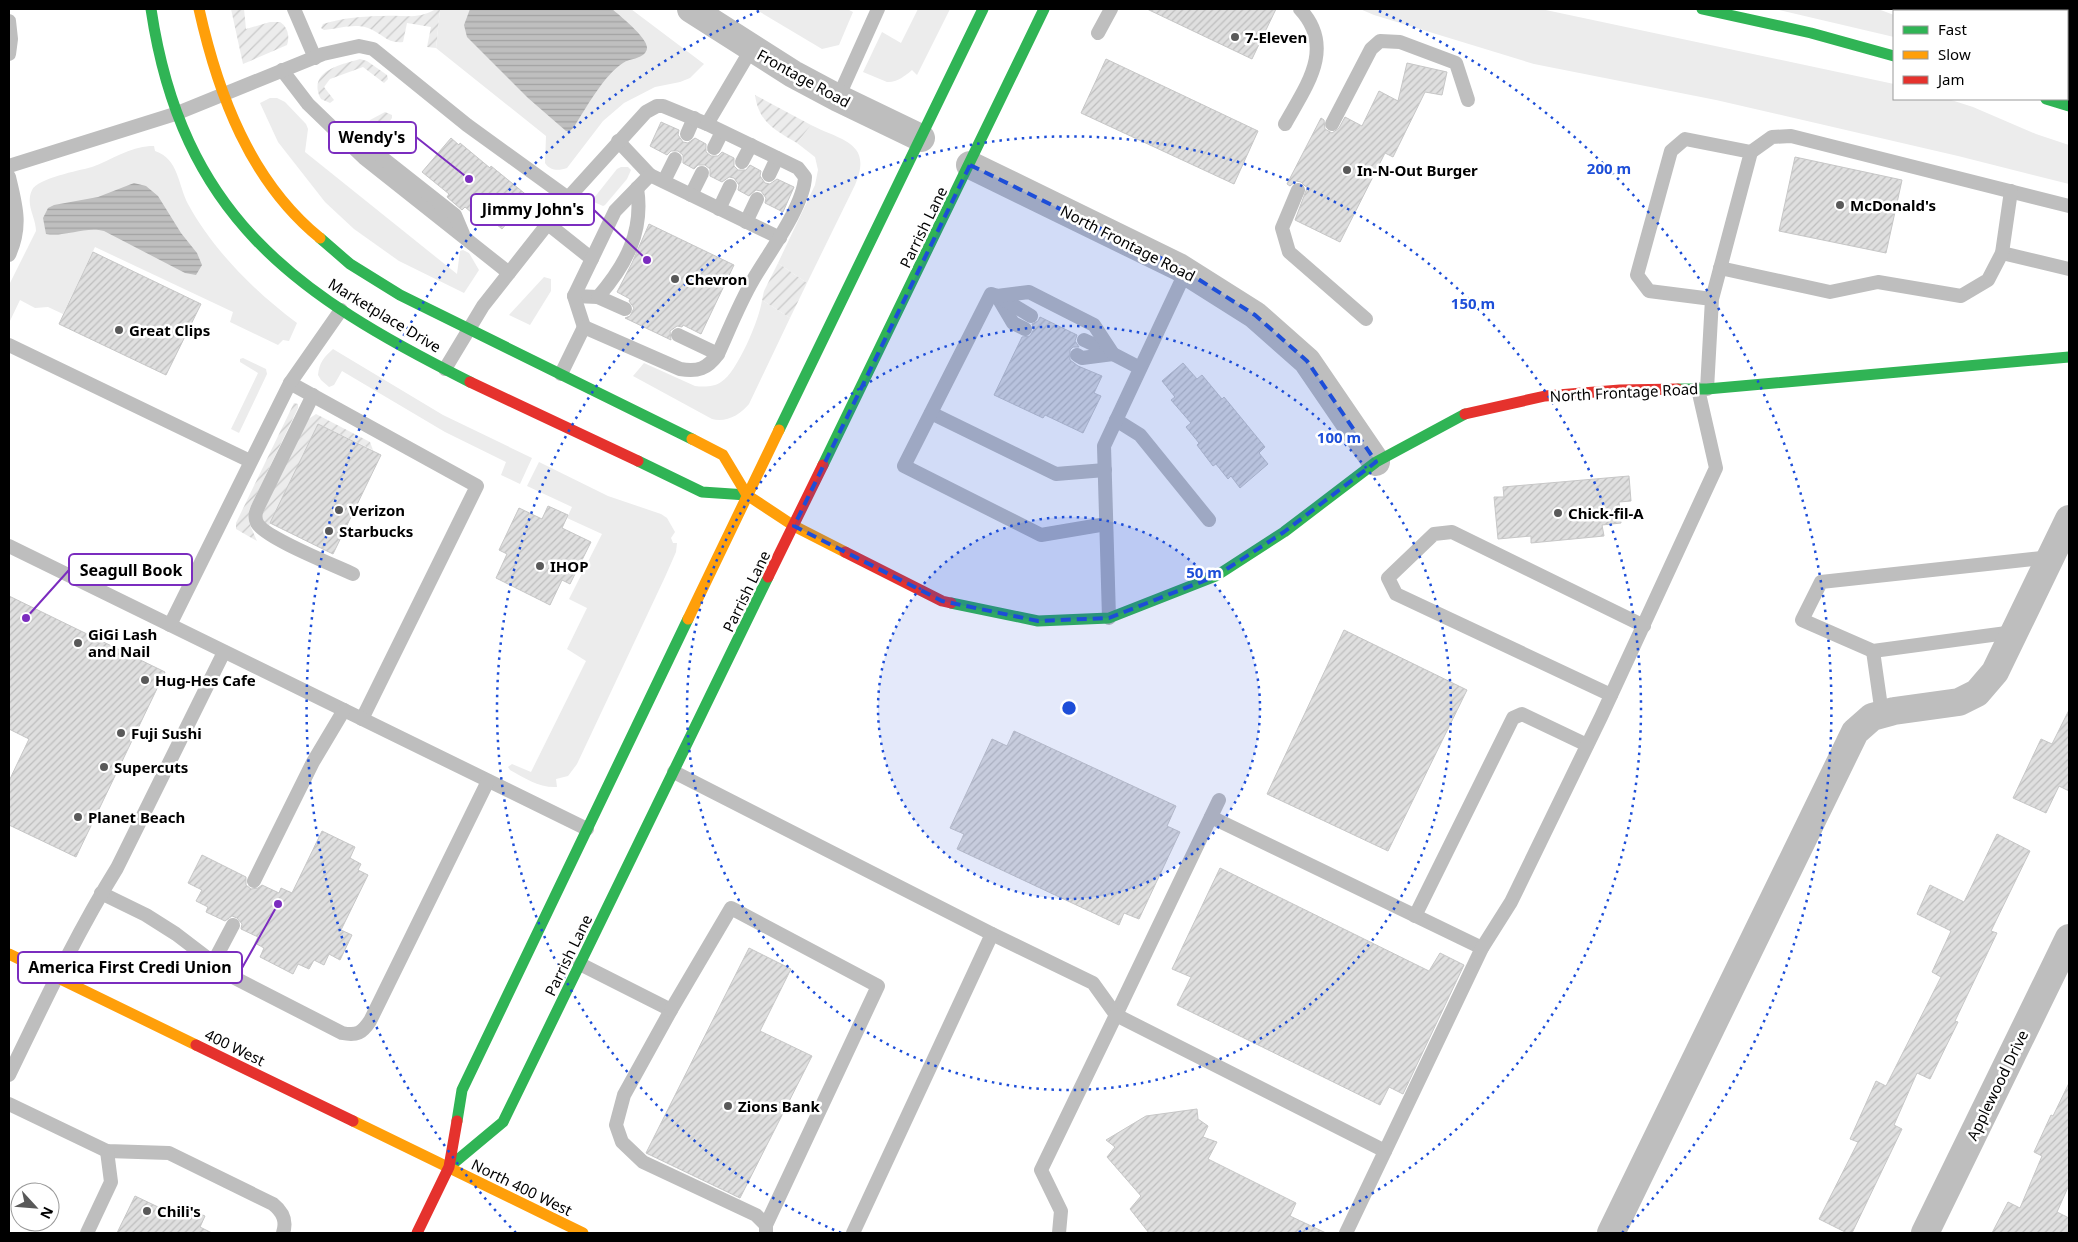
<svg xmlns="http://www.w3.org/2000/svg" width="2078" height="1242" font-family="'Noto Sans',sans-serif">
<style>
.grass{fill:#ececec}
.garden{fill:url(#garden-furrows)}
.water{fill:url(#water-rules)}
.building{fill:url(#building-hatch);stroke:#c7c7c7}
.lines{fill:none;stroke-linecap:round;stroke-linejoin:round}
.lane{stroke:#bebebe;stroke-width:14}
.street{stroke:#bebebe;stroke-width:28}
.fast{stroke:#30b455;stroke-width:11}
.slow{stroke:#ff9f0a;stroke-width:11}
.jam{stroke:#e5322d;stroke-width:11}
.marked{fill:#1d4ed8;fill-opacity:0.2;stroke:#1d4ed8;stroke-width:4;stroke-dasharray:10 6;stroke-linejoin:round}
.ring{fill:none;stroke:#1d4ed8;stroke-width:2.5;stroke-dasharray:2.5 5}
.poi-dot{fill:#595959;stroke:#fff;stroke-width:2}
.labels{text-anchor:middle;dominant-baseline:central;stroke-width:5;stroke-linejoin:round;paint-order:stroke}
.poi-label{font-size:15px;font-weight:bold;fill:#000;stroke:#fff;text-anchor:start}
.street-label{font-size:15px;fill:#000;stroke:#fff}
.centre{fill:#1d4ed8;stroke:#fff;stroke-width:2.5}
.ring-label{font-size:15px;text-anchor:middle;font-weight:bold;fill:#1d4ed8;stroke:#fff;stroke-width:5;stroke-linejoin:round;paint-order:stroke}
.leader{fill:none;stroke:#7b2cbf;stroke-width:2}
.callout-dot{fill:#7b2cbf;stroke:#fff;stroke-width:2}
.callout{fill:#fff;stroke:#7b2cbf;stroke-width:2}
.callout-label{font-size:16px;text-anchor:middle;font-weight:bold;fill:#000}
</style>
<defs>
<pattern id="garden-furrows" width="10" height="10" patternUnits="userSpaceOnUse" patternTransform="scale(1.25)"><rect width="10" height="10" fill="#ececec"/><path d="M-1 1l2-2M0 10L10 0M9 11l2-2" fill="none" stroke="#c9c9c9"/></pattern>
<pattern id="water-rules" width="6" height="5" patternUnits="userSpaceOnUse" patternTransform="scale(1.25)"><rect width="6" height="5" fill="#bfbfbf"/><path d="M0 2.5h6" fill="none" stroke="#a2a2a2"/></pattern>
<pattern id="building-hatch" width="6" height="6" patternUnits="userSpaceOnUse" patternTransform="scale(1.25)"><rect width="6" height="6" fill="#dfdfdf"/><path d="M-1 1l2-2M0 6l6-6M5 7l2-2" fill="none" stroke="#bebebe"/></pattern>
</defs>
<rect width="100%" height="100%" fill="#fff"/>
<g class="grass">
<path d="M 440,9 L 631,9 L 704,64 L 690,78 L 680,82 L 655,87 L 624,103 L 603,121 L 567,168 C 559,171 550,171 545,163 L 546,136 L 436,48 Z"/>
<polygon points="755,9 847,9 853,12 839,45 822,49"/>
<path d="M 918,9 L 950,9 L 917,75 L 912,70 C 905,76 896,83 887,82 L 863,72 L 882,32 L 901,43 Z"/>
<polygon points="1360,9 1541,9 1894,84 1894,99 1948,99 1973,107 2036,134 2069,145 2069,184 1958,156 1716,100 1534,64 1374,15"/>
<polygon points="1775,9 1878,9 1894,15 1894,37"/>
<polygon points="270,98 277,98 285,102 306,124 308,129 305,152 457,274 460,251 463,250 469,253 479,270 464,293 399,261 354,229 325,202 278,142 260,103"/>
<path d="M 811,125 C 843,141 873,143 855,185 L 807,283 L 778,263 L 815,185 L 818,170 L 815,157 L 797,143 Z"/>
<path d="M 150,146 L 154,146 L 155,151 C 179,159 178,185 188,204 C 213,250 255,292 297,323 L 289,341 L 283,340 L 278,345 L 230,322 L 233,312 L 95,247 L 63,314 L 48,307 L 35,308 L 20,300 L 9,323 L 9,285 L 36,231 C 36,217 25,205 32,190 C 38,178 78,171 92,167 C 111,160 130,147 150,146 Z"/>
<polygon points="621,167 628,167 631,170 627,179 605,205 603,206 594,202 594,198 617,169"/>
<polygon points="544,277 551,279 551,291 530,325 509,315"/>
<path d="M 762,300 L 790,318 L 749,404 C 740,415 726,423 712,419 L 633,376 L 644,363 L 695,386 C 704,387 714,387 721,382 C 737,373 760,318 762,300 Z"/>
<path d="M 333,349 L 443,415 L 532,458 L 520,484 L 501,475 L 506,462 L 445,432 L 342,371 L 334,385 L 329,387 L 321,380 L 318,375 C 319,363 324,357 333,349 Z"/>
<polygon points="243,358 266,369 267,374 239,433 231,429 258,373 240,362 240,359"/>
<path d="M 539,462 L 608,496 L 661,514 L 667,518 L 675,532 L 671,538 L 673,543 L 677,543 L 676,552 L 665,577 L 577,764 L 568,776 L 556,779 L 557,787 C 539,788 525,778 510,770 L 508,767 L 512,764 L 531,772 L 586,661 L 567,649 L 587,608 L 569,599 L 602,534 L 567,518 L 572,507 L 527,486 Z"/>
</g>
<g class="garden">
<path d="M 231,9 L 244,9 L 246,29 L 270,22 L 280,22 C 288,27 290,37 287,45 L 243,64 Z"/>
<path d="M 436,9 L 440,9 L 436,48 L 427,47 L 431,27 L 407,23 L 403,42 C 387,44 382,33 368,28 C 354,23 338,29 324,30 L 321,28 L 323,24 C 342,18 364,16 384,16 C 405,15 417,20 436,9 Z"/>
<path d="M 360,59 L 367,61 L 387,75 L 388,79 L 384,83 L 363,67 L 330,79 L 324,87 L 334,100 L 330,103 L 321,99 C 307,71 340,65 360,59 Z"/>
<path d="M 755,95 L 811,125 L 797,143 C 775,130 759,123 755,95 Z"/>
<polygon points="385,112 392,115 392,118 380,135 392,144 387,152 368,136 366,128 370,120"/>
<polygon points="778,263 807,283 790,318 762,300 764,291"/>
<polygon points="294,403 298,404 298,408 249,510 250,525 257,541 236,529 236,523"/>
<path d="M 316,414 L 370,442 L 373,450 L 318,424 L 269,526 C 263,522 261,519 263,512 L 307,420 Z"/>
</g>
<g class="water">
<path d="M 470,9 L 612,9 C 619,15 648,38 647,48 C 646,59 630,58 623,63 C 604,75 586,108 574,127 L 570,131 L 566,131 L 528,98 L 467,37 L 464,25 Z"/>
<path d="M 134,183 L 146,186 L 158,196 L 181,233 L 197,253 L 202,265 L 196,275 L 185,273 L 104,231 C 86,226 66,237 46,234 L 43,218 L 48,208 L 54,205 L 98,197 Z"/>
</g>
<g class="building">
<polygon points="1147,9 1276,9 1252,59"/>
<polygon points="1106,59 1258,131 1234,184 1081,113"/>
<polygon points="1407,63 1447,72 1442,95 1425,92 1393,157 1385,153 1340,242 1295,220 1307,188 1301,182 1296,181 1290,186 1287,184 1321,118 1324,120 1325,129 1332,133 1339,128 1345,117 1362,126 1379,91 1398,101"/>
<polygon points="661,122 679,130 678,135 683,142 688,143 695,138 706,144 706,152 711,156 718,156 722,152 734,158 734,166 738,170 746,170 750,165 761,171 760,176 765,183 770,184 777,179 794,187 783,212 765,203 766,198 761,191 756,190 749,196 738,190 739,185 734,178 729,177 722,182 710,176 710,169 705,165 698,165 694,169 683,163 683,155 678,151 671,151 667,155 650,146"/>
<polygon points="451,138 459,145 460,143 490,168 491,166 529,197 502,229 483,213 478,218 465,207 462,210 447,197 449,194 422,172"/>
<polygon points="1795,157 1902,180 1886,253 1779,231"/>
<polygon points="649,224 734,265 701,334 683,325 682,327 677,326 670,331 671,340 625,318 630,316 634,308 629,301 630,299 617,292 632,263"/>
<polygon points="93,252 201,304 166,375 59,324"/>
<polygon points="1040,317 1077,335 1075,341 1079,347 1073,347 1070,350 1070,360 1078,366 1102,376 1094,393 1101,396 1083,433 1045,415 1043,418 994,395 1022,337 1030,336 1034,329 1032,324 1038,321"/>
<polygon points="1183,363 1197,379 1202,375 1222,399 1224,397 1265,447 1259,453 1268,464 1240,488 1231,476 1228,479 1216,464 1213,466 1197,445 1199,443 1186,427 1191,423 1171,400 1175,397 1162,381"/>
<polygon points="318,424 381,455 333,554 270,523"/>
<polygon points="1629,476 1631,501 1619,502 1621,523 1602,525 1604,536 1531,543 1531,536 1498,539 1494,497 1504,497 1503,487"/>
<polygon points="548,506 568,515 562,528 591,542 570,584 562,580 550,605 496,578 507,554 499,550 519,508 542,519"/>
<polygon points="9,596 165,672 76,857 9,825 9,781 29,739 9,729"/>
<polygon points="1344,630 1467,690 1388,851 1267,794"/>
<polygon points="2069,710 2069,791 2059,786 2046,813 2013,798 2041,739 2052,744"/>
<polygon points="1014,731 1176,806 1167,826 1180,832 1139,919 1124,913 1119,925 957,849 964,834 950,828 992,739 1007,746"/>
<polygon points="322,831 355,847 350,858 361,864 358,870 368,875 341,930 352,935 340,960 329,954 324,965 314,960 309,969 298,964 293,974 260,957 264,948 255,943 258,937 241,929 242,924 237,918 232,916 225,921 206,912 208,907 196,901 202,890 188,883 202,855 246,877 246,885 251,889 258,888 262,885 279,893 281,888 292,893"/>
<polygon points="1997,834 2030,851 1991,931 1997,933 1955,1021 1958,1022 1930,1079 1917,1073 1894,1125 1902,1129 1852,1233 1847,1233 1819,1219 1858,1142 1850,1139 1876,1081 1886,1086 1941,977 1932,972 1951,931 1917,914 1930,885 1964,902"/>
<polygon points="1220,868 1429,971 1440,953 1464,965 1403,1094 1389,1087 1380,1105 1177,1005 1191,977 1172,969"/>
<polygon points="749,948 791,969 760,1031 812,1056 740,1198 646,1153"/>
<polygon points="2069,1083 2069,1185 2057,1212 2069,1218 2069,1233 1992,1233 2008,1202 2020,1208 2042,1156 2034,1152 2051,1115 2053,1116"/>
<polygon points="1197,1109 1198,1119 1208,1126 1203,1137 1217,1142 1208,1159 1296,1203 1290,1216 1326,1233 1149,1233 1130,1209 1141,1196 1107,1157 1115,1147 1106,1140 1146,1116"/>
<polygon points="135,1196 177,1216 182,1206 205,1216 200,1227 212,1233 117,1233"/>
</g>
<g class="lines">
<g class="lane">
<polyline points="294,9 315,58"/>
<polyline points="9,21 11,39 9,54"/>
<polyline points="1098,33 1111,9"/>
<polyline points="282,70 308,104 364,158 509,273"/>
<polyline points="838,98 878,9"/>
<path d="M 1285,124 C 1306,86 1336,48 1300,9"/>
<polyline points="1332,124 1371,49 1380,41 1400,42 1456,63 1468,100"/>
<polyline points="687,134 694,118"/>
<polyline points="343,139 363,140 370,148 455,215 463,234"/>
<polyline points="618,141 650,175"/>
<polyline points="714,148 722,132"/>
<polyline points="1751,152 1772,137 1791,136 2069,206"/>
<polyline points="742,162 751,145"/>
<polyline points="9,166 175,114 323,54 359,46 373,49 378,53 467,125 568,198"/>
<polyline points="769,175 777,158"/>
<path d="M 9,177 C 16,206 22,226 9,255"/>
<polyline points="664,181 675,159"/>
<polyline points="1298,190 1282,228 1289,252 1366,319"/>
<polyline points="691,195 702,173"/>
<polyline points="719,209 730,186"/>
<polyline points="746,222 757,199"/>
<polyline points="548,224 592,259"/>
<polyline points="2002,253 2069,269"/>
<polyline points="1720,268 1830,292 1878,282 1961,296 1988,280 2002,253 2011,191"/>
<polyline points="574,296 598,297 625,309"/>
<polyline points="997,296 1013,323 1025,329"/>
<polyline points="998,296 1031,316"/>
<path d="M 598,297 C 626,265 644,231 637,188"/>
<polyline points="584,327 574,296 615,211 650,175 780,238"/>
<polyline points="678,335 718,354"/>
<polyline points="1084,340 1112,353"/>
<polyline points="9,345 250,461"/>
<polyline points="1077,355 1082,358 1113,354"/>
<polyline points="445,369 483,306 568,198 646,112 657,106 663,106 707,124 752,48"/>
<path d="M 561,374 L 584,327 L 680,369 C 698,372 707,369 718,354 C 729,330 739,304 753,280 C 768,254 804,206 805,177 L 798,168 L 707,124"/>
<polyline points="290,383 477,486 362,719"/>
<polyline points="1707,389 1712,299 1751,152 1685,139 1671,151 1637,275 1649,291 1712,299"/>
<path d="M 313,395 L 259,505 C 256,511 254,516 257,523 C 265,538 334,565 353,574"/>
<polyline points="931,413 1056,474 1105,470"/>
<polyline points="1116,420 1140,435 1209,520"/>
<polyline points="1106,524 1041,535 904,466 991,294 997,296 1029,292 1094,325 1113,354 1140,368"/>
<polyline points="9,546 587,829"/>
<polyline points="1109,618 1104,446 1186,271"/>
<polyline points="170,625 290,383 341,310"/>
<polyline points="2014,632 1873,651 1802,620 1821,582 2051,557"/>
<polyline points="1873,651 1882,714"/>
<polyline points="1611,695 1396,594 1388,578 1434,534 1452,532 1644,626"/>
<polyline points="674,772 992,934 1093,983 1116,1015 1219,800"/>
<polyline points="1211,817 1482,948"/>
<polyline points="254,881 313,762 344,710"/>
<path d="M 101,893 L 146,915 L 176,934 L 231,976 L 342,1033 C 357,1036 362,1033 370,1021 L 488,781"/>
<polyline points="1415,916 1513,718 1522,714 1587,745"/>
<polyline points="213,963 233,925"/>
<polyline points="580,964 671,1010 624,1095 616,1125 622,1142 643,1162 756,1215 766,1225 766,1233"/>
<polyline points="671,1010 731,908 878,986 766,1225"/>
<path d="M 9,1075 C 43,1005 76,934 117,868 L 224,652"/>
<path d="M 9,1104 L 107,1151 L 169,1153 L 273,1204 C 283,1212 287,1221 283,1233"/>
<polyline points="87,1233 111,1182 107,1151"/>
<polyline points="853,1233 992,934"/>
<polyline points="1059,1233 1061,1211 1041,1170 1116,1015 1385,1151"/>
<polyline points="1346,1233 1482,948 1511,902 1601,717 1716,468 1698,389"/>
</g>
<g class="street">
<polyline points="691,9 793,74 838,98 921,138"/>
<polyline points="970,165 1179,267 1255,315 1307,361 1376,462"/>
<polyline points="1611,1233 1855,732 1872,717 1894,711 1959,702 1977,693 1995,672 2069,519"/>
<polyline points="1925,1233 2069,938"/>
</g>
<g class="fast">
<path d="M 151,9 C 182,216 294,294 470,382"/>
<polyline points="1702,9 1811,33 1894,56"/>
<polyline points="1989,9 1995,11"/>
<polyline points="2067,43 2069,44"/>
<polyline points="2046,99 2069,106"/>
<polyline points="320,238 350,264 400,295 692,439"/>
<polyline points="1678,389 1707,389 2069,357"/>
<polyline points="779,430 983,9"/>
<polyline points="638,461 702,492 747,495"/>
<polyline points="823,465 1044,9"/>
<polyline points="951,603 1038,621 1109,618 1216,576 1284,532 1376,462 1465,414"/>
<polyline points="457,1121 462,1090 688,619"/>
<polyline points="449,1167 503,1122 768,577"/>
</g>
<g class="slow">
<path d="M 199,9 C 218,94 250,181 320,238"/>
<polyline points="692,439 723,455 747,495 794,526 845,552"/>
<polyline points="688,619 779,430"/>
<polyline points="9,954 196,1045"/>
<polyline points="353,1121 583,1233"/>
</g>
<g class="jam">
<polyline points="470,382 638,461"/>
<polyline points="1465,414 1545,396 1620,390 1678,389"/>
<polyline points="845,552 942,601 951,603"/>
<polyline points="768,577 823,465"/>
<polyline points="196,1045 353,1121"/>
<polyline points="417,1233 449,1167 457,1121"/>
</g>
</g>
<path class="marked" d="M 970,165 L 1179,267 L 1255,315 L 1307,361 L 1376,462 L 1284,532 L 1216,576 L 1109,618 L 1038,621 L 942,601 L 794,526 Z"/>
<circle cx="1069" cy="708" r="191" fill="#1d4ed8" fill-opacity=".12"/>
<g class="ring">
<circle cx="1069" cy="708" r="191"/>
<circle cx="1069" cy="708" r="382"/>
<path d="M841 1233A572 572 0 1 1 1297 1233"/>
<path d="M516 1233A763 763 0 0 1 759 11M1379 11A763 763 0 0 1 1622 1233"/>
</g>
<g class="poi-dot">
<circle cx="1235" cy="37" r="5"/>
<circle cx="1347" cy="170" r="5"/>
<circle cx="1840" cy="205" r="5"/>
<circle cx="675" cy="279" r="5"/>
<circle cx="119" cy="330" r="5"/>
<circle cx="339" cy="510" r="5"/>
<circle cx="1558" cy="513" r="5"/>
<circle cx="329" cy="531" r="5"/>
<circle cx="540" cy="566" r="5"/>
<circle cx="78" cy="643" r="5"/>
<circle cx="145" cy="680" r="5"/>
<circle cx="121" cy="733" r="5"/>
<circle cx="104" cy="767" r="5"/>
<circle cx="78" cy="817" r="5"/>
<circle cx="728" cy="1106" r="5"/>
<circle cx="147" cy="1211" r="5"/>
</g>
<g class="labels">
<g class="poi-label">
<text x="1245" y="37">7-Eleven</text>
<text x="1357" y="170">In-N-Out Burger</text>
<text x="1850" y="205">McDonald's</text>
<text x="685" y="279">Chevron</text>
<text x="129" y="330">Great Clips</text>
<text x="349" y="510">Verizon</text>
<text x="1568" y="513">Chick-fil-A</text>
<text x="339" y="531">Starbucks</text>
<text x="550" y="566">IHOP</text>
<text x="88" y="634">GiGi Lash<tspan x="88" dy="17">and Nail</tspan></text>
<text x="155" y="680">Hug-Hes Cafe</text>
<text x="131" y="733">Fuji Sushi</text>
<text x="114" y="767">Supercuts</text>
<text x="88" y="817">Planet Beach</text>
<text x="738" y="1106">Zions Bank</text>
<text x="157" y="1211">Chili's</text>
</g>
<g class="street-label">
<text transform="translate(804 78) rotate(29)">Frontage Road</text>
<text transform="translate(923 227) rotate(-64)">Parrish Lane</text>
<text transform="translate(1128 243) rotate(27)">North Frontage Road</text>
<text transform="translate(385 315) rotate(31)">Marketplace Drive</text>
<text transform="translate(1624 392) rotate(-3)">North Frontage Road</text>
<text transform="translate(746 591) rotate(-64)">Parrish Lane</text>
<text transform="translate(568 955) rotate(-64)">Parrish Lane</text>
<text transform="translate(235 1047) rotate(26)">400 West</text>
<text transform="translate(1997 1085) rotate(-64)">Applewood Drive</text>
<text transform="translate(522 1187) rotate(26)">North 400 West</text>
</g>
</g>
<circle cx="1069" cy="708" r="8" class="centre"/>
<g class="ring-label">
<text x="1609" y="174">200 m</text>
<text x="1473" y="309">150 m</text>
<text x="1339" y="443">100 m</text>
<text x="1204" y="578">50 m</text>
</g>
<path class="leader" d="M469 179L416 137M647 260L594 210M26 618L69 570M278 904L242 968"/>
<g class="callout-dot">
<circle cx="469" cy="179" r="5"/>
<circle cx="647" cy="260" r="5"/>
<circle cx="26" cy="618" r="5"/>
<circle cx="278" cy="904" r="5"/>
</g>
<g class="callout">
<rect x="329" y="122" width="87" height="31" rx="5"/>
<rect x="471" y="194" width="123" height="31" rx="5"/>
<rect x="69" y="554" width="123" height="31" rx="5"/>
<rect x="18" y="952" width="224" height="31" rx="5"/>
</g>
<g class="callout-label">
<text x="372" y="143">Wendy's</text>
<text x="533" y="215">Jimmy John's</text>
<text x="131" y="576">Seagull Book</text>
<text x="130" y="973">America First Credi Union</text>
</g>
<rect width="2078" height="1242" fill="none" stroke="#000000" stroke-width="20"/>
<rect x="1893" y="10" width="175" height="90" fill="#ffffff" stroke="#999999"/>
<rect x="1903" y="26" width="25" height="8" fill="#30b455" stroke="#999999"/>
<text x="1938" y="35" font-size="15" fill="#000000">Fast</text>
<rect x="1903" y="51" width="25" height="8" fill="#ff9f0a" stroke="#999999"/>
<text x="1938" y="60" font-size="15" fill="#000000">Slow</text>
<rect x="1903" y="76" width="25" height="8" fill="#e5322d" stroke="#999999"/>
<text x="1938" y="85" font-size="15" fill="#000000">Jam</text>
<g transform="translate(35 1207) rotate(116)"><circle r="24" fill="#ffffff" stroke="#999999"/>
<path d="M0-4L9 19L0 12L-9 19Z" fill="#595959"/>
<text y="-8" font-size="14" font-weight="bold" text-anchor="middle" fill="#000000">N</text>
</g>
</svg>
